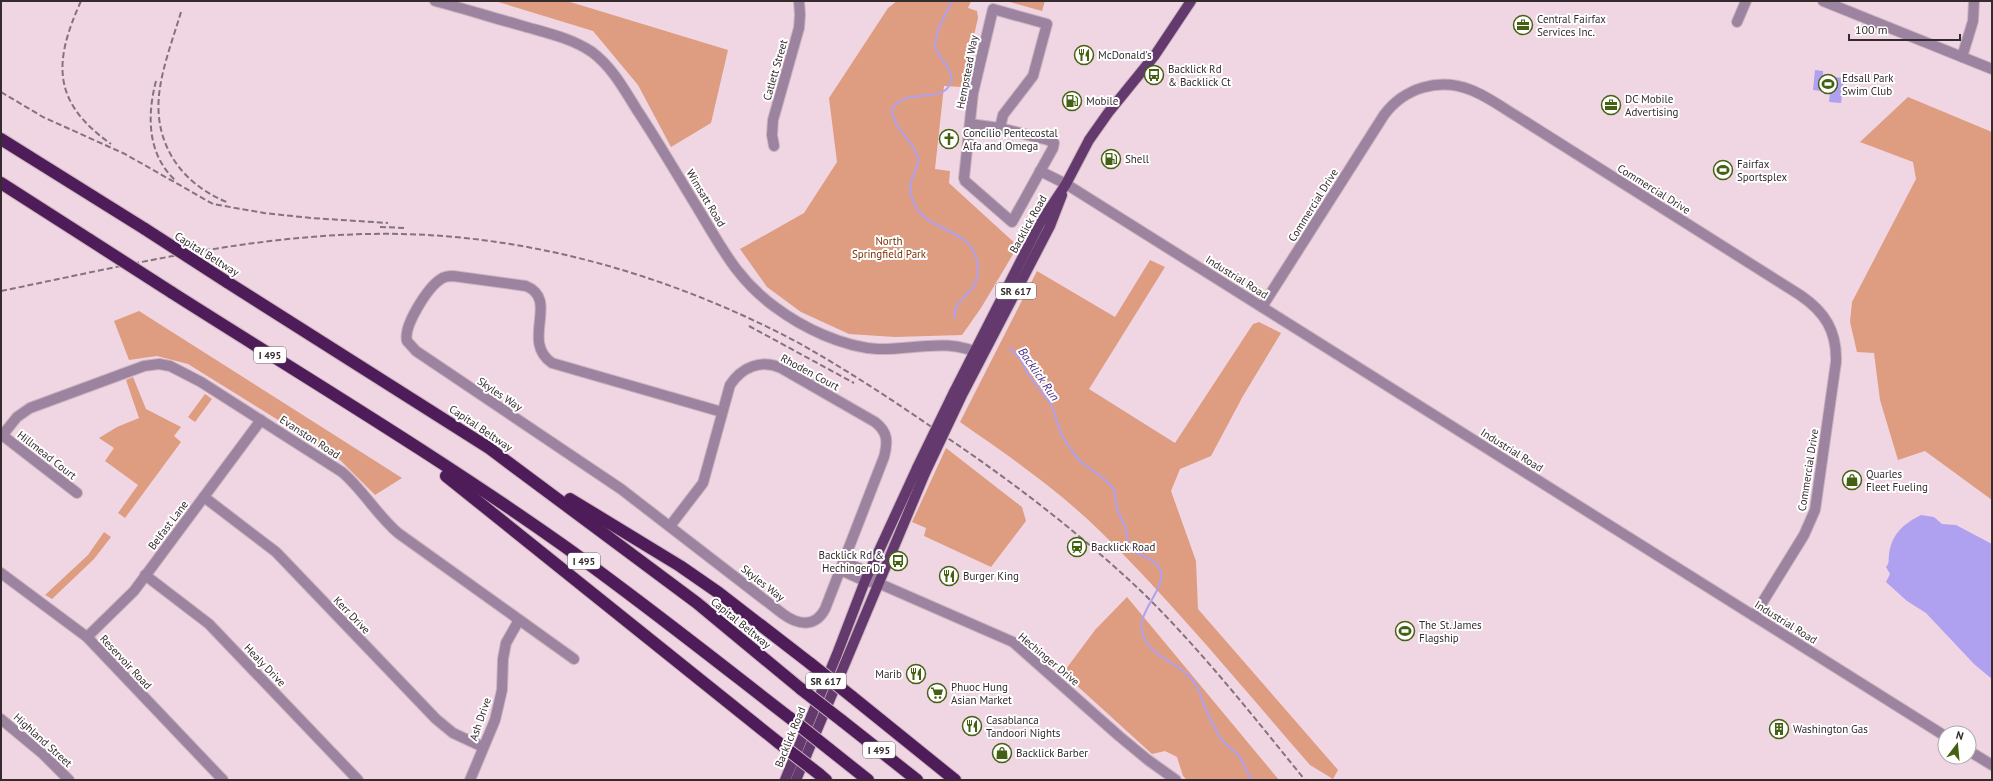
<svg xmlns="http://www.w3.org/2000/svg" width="1993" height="781" font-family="'PT Sans',sans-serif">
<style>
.green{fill:#de9c80}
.water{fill:#b0a0f0}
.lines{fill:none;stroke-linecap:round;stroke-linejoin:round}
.stream{stroke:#b0a0f0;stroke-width:2}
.minor-casing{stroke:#cbb4be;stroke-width:12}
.major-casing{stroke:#cbb4be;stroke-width:12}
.highway-casing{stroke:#cbb4be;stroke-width:14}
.minor{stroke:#9c84a1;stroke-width:10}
.major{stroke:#64396d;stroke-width:10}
.highway{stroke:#4f1c5a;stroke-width:12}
.rail{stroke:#84737b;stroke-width:2;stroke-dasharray:6 3;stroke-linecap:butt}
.major-bridge-casing{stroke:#cbb4be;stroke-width:12;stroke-linecap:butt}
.highway-bridge-casing{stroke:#cbb4be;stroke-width:14;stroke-linecap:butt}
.major-bridge{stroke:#64396d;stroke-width:10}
.highway-bridge{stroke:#4f1c5a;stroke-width:12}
.labels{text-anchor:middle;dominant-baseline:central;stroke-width:4;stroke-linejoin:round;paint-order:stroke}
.shield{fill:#fff;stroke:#726b6d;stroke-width:1}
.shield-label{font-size:10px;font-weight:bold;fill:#352b2f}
.poi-label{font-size:11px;fill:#352b2f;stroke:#fff;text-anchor:start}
.street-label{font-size:11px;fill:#352b2f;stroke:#fff}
.park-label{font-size:11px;fill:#7c3105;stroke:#fff}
.water-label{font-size:12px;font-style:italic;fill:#492d89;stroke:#fff}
</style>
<rect width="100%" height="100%" fill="#f0d6e2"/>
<g class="green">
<polygon points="495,1 567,1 728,50 711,123 671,147 638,85 593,31"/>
<polygon points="897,1 971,1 968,8 977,11 978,18 962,87 944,86 935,169 950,171 949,183 1018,246 981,308 962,335 895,337 849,334 801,312 767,287 740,249 804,213 837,162 829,98 888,8"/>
<polygon points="1006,1 1045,1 1042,11"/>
<polygon points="1908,97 1992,132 1992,500 1925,451 1898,460 1880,400 1874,353 1857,352 1850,322 1852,302 1916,179 1913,162 1860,142"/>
<path d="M 1150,260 L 1165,267 L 1089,389 L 1175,443 L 1253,324 L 1259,322 L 1281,333 L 1243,396 L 1211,456 L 1180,469 L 1171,491 L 1196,561 L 1198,609 L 1338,770 L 1333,779 L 1310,765 C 1242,687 1175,605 1101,532 C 1058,490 1009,456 960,422 L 1037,271 L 1115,317 Z"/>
<polygon points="139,311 402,478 375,495 336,456 188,364 157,356 129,360 114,321"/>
<polygon points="133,377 146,409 181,427 174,436 181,442 125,518 118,513 138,485 105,461 114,448 99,438 117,427 139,418 126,380"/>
<polygon points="205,394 212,399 195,422 188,417"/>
<polygon points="946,448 1022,507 1026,521 991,567 924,536 926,528 912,522"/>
<polygon points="104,532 111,537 94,559 52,599 45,595 88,555"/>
<polygon points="1127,597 1279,780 1187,780 1183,776 1177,757 1165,751 1152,754 1063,673 1095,630"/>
</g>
<g class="water">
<polygon points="1815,70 1823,71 1823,76 1844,78 1841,103 1829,102 1830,92 1813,90"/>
<path d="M 1921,515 L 1934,517 L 1942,524 L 1956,525 L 1992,544 L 1992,679 L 1974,664 L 1926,613 L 1907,601 L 1886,582 L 1890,574 L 1886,567 C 1890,562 1888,561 1889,555 C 1891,535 1903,524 1921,515 Z"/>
</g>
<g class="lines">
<g class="stream">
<path d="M 952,1 C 946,15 936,28 935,44 C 935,58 959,70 949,86 C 939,103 904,88 892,109 C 893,131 916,142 918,159 C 919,166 915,170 913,176 C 907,189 912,202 920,213 C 936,231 968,231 976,257 C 987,295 950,296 955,318"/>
<path d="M 1010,348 L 1022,361 L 1028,374 L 1051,404 L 1062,436 L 1075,455 L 1081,462 L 1103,478 L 1114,489 L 1117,509 L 1125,526 L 1129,546 L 1133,552 C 1197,572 1131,604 1143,635 C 1151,657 1175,661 1190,677 C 1199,687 1201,697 1206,710 C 1210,719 1215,728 1220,737 C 1225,745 1232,749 1239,756 C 1245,763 1246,773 1252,780"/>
</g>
<g class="minor-casing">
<g id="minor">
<path d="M 435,1 C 465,9 494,18 523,26 C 547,33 571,38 592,52 C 612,67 624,89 637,110 C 659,143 679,178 700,212 C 723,250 738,280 775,307 C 803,328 843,347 878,349 C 914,350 948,337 982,355"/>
<polyline points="1823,1 1992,69"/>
<polyline points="1737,22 1746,1"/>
<polyline points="1962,57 1973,21 1974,1"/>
<polyline points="970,124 1000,128 1048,140 1054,143 1053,148 1012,222 965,181 964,178 973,93 993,9 1047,24 1033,76 1003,115 1000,128"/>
<polyline points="774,146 772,135 773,120 799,28 800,15 799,1"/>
<polyline points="1040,171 1066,184 1945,736"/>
<path d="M 1262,307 L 1384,115 C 1404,88 1439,77 1471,90 C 1487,96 1503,108 1518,117 L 1800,295 C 1825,312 1837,331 1836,362 L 1815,510 L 1804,535 L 1754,616"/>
<polyline points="2,435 77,493"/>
<path d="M 1,437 L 17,417 L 30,408 L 144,366 L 159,364 L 170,366 L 201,382 L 342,472 C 363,490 377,515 398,533 L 574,659"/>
<polyline points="204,497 276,552 436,719 453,733 483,747"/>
<path d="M 670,526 L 703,483 L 730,385 C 742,367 761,359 781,368 L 875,422 C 888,432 888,442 884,457 L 825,609 C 815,628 798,625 783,614 L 621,489 L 416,351 L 407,341 C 403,326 428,287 441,279 C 445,276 449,276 453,276 L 526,286 C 560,300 520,341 552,363 L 722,412"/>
<polyline points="843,562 869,572 874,578"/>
<polyline points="840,570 865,581 878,583 1013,642 1119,736 1148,760 1176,780"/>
<polyline points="1,573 87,637 223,780"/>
<polyline points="145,575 209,624 358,780"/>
<polyline points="87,637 134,591 261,420"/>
<polyline points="1,719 43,754 69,780"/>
<polyline points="1969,751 1992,765"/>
<polyline points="470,780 495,720 502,690 503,659 506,643 519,620"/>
</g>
</g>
<g class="major-casing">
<g id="major">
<polyline points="954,392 1039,225 1066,184 1089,140 1108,113 1155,55 1191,1"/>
<polyline points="961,397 1050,226 1062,195"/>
<polyline points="785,780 837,654 865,581 917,468"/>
<polyline points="796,780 925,473"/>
</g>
</g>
<g class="highway-casing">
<g id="highway">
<polyline points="1,139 145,229"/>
<polyline points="1,183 90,240"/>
<polyline points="227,282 489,448 697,603 801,689"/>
<path d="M 171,292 C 303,376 437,456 564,546 C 641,601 715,660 790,718"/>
<polyline points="446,476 779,743"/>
<polyline points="570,499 680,566 719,593 811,664"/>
<polyline points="851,696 955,780"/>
<polyline points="841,720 917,780"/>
<polyline points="829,749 868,780"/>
<polyline points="819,774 826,780"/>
</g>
</g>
<use href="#minor" class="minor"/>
<use href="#major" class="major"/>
<use href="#highway" class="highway"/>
<g class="rail">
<path d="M 81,1 C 53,63 52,102 111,144"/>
<path d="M 181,12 C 173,39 162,67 159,95 C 154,146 183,185 229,203"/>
<path d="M 156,81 C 147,115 147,154 175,180"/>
<polyline points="1,92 43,117 125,154 213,204 264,213 311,218 388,223"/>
<polyline points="380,227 406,228"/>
<path d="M 1,291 C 133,264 266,231 402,234 C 539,237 676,278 797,342 C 849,371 900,405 949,439 C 1017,485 1083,536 1143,593 C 1202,651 1253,716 1305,780"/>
<polyline points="749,326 854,383"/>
</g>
<g class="major-bridge-casing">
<g id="major-bridge">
<polyline points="917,468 954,392"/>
<polyline points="925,473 961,397"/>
</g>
</g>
<g class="highway-bridge-casing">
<g id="highway-bridge">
<polyline points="145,229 227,282"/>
<polyline points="90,240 171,292"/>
<polyline points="811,664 851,696"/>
<polyline points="801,689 841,720"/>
<polyline points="790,718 829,749"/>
<polyline points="779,743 819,774"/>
</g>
</g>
<use href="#major-bridge" class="major-bridge"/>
<use href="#highway-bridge" class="highway-bridge"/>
</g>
<defs>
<g id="office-ring" transform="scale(1)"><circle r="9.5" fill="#fff" stroke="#446011" stroke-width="1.5"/><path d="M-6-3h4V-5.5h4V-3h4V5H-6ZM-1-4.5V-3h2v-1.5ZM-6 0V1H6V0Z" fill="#446011"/></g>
<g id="restaurant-ring" transform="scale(1)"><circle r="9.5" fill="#fff" stroke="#446011" stroke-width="1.5"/><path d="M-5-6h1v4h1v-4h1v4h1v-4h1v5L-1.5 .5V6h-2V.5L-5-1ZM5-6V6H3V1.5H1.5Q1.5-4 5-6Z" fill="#446011"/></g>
<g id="bus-ring" transform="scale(1)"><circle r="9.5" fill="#fff" stroke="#446011" stroke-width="1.5"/><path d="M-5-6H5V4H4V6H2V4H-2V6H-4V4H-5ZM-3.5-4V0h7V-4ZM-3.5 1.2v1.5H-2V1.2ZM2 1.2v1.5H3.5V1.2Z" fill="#446011"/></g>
<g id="stadium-ring" transform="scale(1)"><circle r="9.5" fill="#fff" stroke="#446011" stroke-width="1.5"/><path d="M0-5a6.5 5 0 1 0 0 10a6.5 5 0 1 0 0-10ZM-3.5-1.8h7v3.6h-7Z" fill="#446011"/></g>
<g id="fuel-ring" transform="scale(1)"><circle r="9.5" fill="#fff" stroke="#446011" stroke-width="1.5"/><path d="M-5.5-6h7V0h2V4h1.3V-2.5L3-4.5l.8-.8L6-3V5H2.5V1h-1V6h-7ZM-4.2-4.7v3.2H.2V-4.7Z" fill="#446011"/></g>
<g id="church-ring" transform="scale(1)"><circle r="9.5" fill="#fff" stroke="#446011" stroke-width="1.5"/><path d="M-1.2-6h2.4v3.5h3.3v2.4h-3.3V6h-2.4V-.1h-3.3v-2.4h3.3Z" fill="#446011"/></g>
<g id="shop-ring" transform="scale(1)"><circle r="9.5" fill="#fff" stroke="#446011" stroke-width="1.5"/><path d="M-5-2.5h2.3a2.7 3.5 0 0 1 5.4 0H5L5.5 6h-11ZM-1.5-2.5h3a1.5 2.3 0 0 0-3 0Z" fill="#446011"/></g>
<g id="station-ring" transform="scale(1)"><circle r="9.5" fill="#fff" stroke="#446011" stroke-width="1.5"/><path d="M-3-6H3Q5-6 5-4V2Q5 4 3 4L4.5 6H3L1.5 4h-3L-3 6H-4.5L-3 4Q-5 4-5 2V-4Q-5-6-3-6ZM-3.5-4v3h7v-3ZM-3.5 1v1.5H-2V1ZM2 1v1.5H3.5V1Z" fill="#446011"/></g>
<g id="supermarket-ring" transform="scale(1)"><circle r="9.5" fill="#fff" stroke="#446011" stroke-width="1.5"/><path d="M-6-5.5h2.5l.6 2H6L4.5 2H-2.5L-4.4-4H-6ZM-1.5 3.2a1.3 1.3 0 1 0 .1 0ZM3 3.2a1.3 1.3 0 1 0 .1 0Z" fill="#446011"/></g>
<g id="building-ring" transform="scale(1)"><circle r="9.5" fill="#fff" stroke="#446011" stroke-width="1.5"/><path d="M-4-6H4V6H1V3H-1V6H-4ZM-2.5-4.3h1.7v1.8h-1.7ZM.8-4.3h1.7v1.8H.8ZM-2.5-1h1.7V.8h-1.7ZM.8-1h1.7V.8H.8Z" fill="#446011"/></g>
</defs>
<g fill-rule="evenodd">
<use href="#office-ring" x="1523" y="25"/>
<use href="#restaurant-ring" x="1084" y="55"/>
<use href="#bus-ring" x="1154" y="75"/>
<use href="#stadium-ring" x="1828" y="84"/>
<use href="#fuel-ring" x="1072" y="101"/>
<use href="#office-ring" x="1611" y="105"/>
<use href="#church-ring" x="949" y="139"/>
<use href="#fuel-ring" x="1111" y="159"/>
<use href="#stadium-ring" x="1723" y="170"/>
<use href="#shop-ring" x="1852" y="480"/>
<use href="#station-ring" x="1077" y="547"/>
<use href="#bus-ring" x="898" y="561"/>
<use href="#restaurant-ring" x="949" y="576"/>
<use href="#stadium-ring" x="1405" y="631"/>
<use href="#restaurant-ring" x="916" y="674"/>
<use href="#supermarket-ring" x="937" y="693"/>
<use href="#restaurant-ring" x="972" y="726"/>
<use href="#building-ring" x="1779" y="729"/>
<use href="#shop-ring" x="1002" y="753"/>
</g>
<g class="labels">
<g class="shield">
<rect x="996" y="283" width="40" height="16" rx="3"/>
<rect x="254" y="347" width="32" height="16" rx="3"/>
<rect x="568" y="553" width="32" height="16" rx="3"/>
<rect x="806" y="673" width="40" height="16" rx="3"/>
<rect x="863" y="742" width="32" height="16" rx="3"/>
</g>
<g class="shield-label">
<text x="1016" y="291">SR 617</text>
<text x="270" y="355">I 495</text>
<text x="584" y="561">I 495</text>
<text x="826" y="681">SR 617</text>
<text x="879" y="750">I 495</text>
</g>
<g class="poi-label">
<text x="1537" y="19">Central Fairfax<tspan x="1537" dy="13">Services Inc.</tspan></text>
<text x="1098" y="55">McDonald's</text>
<text x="1168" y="69">Backlick Rd<tspan x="1168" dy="13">&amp; Backlick Ct</tspan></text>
<text x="1842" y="78">Edsall Park<tspan x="1842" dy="13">Swim Club</tspan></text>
<text x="1625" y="99">DC Mobile<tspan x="1625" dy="13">Advertising</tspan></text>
<text x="1086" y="101">Mobile</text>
<text x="963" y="133">Concilio Pentecostal<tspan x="963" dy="13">Alfa and Omega</tspan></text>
<text x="1125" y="159">Shell</text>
<text x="1737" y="164">Fairfax<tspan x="1737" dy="13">Sportsplex</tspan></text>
<text x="1866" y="474">Quarles<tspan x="1866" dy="13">Fleet Fueling</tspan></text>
<text x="1091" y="547">Backlick Road</text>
<text x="884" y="555" text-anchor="end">Backlick Rd &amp;<tspan x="884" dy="13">Hechinger Dr</tspan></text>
<text x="963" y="576">Burger King</text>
<text x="1419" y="625">The St. James<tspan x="1419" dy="13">Flagship</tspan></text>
<text x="902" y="674" text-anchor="end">Marib</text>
<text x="951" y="687">Phuoc Hung<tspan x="951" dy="13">Asian Market</tspan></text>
<text x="986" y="720">Casablanca<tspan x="986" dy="13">Tandoori Nights</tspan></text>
<text x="1793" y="729">Washington Gas</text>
<text x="1016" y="753">Backlick Barber</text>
</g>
<g class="street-label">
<text transform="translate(775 70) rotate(-74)">Catlett Street</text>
<text transform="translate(967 72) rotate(-79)">Hempstead Way</text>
<text transform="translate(1654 189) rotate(32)">Commercial Drive</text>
<text transform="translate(706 198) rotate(59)">Wimsatt Road</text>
<text transform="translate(1313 205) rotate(-58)">Commercial Drive</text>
<text transform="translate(1028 224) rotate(-61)">Backlick Road</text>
<text transform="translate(207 254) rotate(32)">Capital Beltway</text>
<text transform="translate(1237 277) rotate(32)">Industrial Road</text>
<text transform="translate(810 372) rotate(28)">Rhoden Court</text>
<text transform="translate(500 394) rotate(34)">Skyles Way</text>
<text transform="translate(481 428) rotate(34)">Capital Beltway</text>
<text transform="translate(310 437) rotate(33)">Evanston Road</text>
<text transform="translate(1512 450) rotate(32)">Industrial Road</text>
<text transform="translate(47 455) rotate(38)">Hillmead Court</text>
<text transform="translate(1808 470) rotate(-81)">Commercial Drive</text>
<text transform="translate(168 525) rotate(-53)">Belfast Lane</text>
<text transform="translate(763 583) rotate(38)">Skyles Way</text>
<text transform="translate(352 615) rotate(46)">Kerr Drive</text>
<text transform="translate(1786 622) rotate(32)">Industrial Road</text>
<text transform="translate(741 623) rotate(39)">Capital Beltway</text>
<text transform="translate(1049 659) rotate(40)">Hechinger Drive</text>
<text transform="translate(126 662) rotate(47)">Reservoir Road</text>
<text transform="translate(265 665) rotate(46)">Healy Drive</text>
<text transform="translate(480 719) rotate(-71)">Ash Drive</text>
<text transform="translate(790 737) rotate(-68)">Backlick Road</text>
<text transform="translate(43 740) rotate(42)">Highland Street</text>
</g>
<g class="park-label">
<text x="889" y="241">North<tspan x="889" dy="13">Springfield Park</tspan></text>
</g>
<g class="water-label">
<text transform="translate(1039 374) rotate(55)">Backlick Run</text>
</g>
</g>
<rect width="1993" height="781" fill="none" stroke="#352b2f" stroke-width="4"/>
<g transform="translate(1957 745) rotate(16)"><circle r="19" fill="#ffffff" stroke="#aeaaac"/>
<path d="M0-3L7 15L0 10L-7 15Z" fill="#446011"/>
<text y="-6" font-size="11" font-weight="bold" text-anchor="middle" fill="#352b2f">N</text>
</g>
<path d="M1849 34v6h111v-6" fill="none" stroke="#352b2f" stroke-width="2"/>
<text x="1855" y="34" font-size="12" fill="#352b2f" stroke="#ffffff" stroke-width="3" paint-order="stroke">100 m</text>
</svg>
